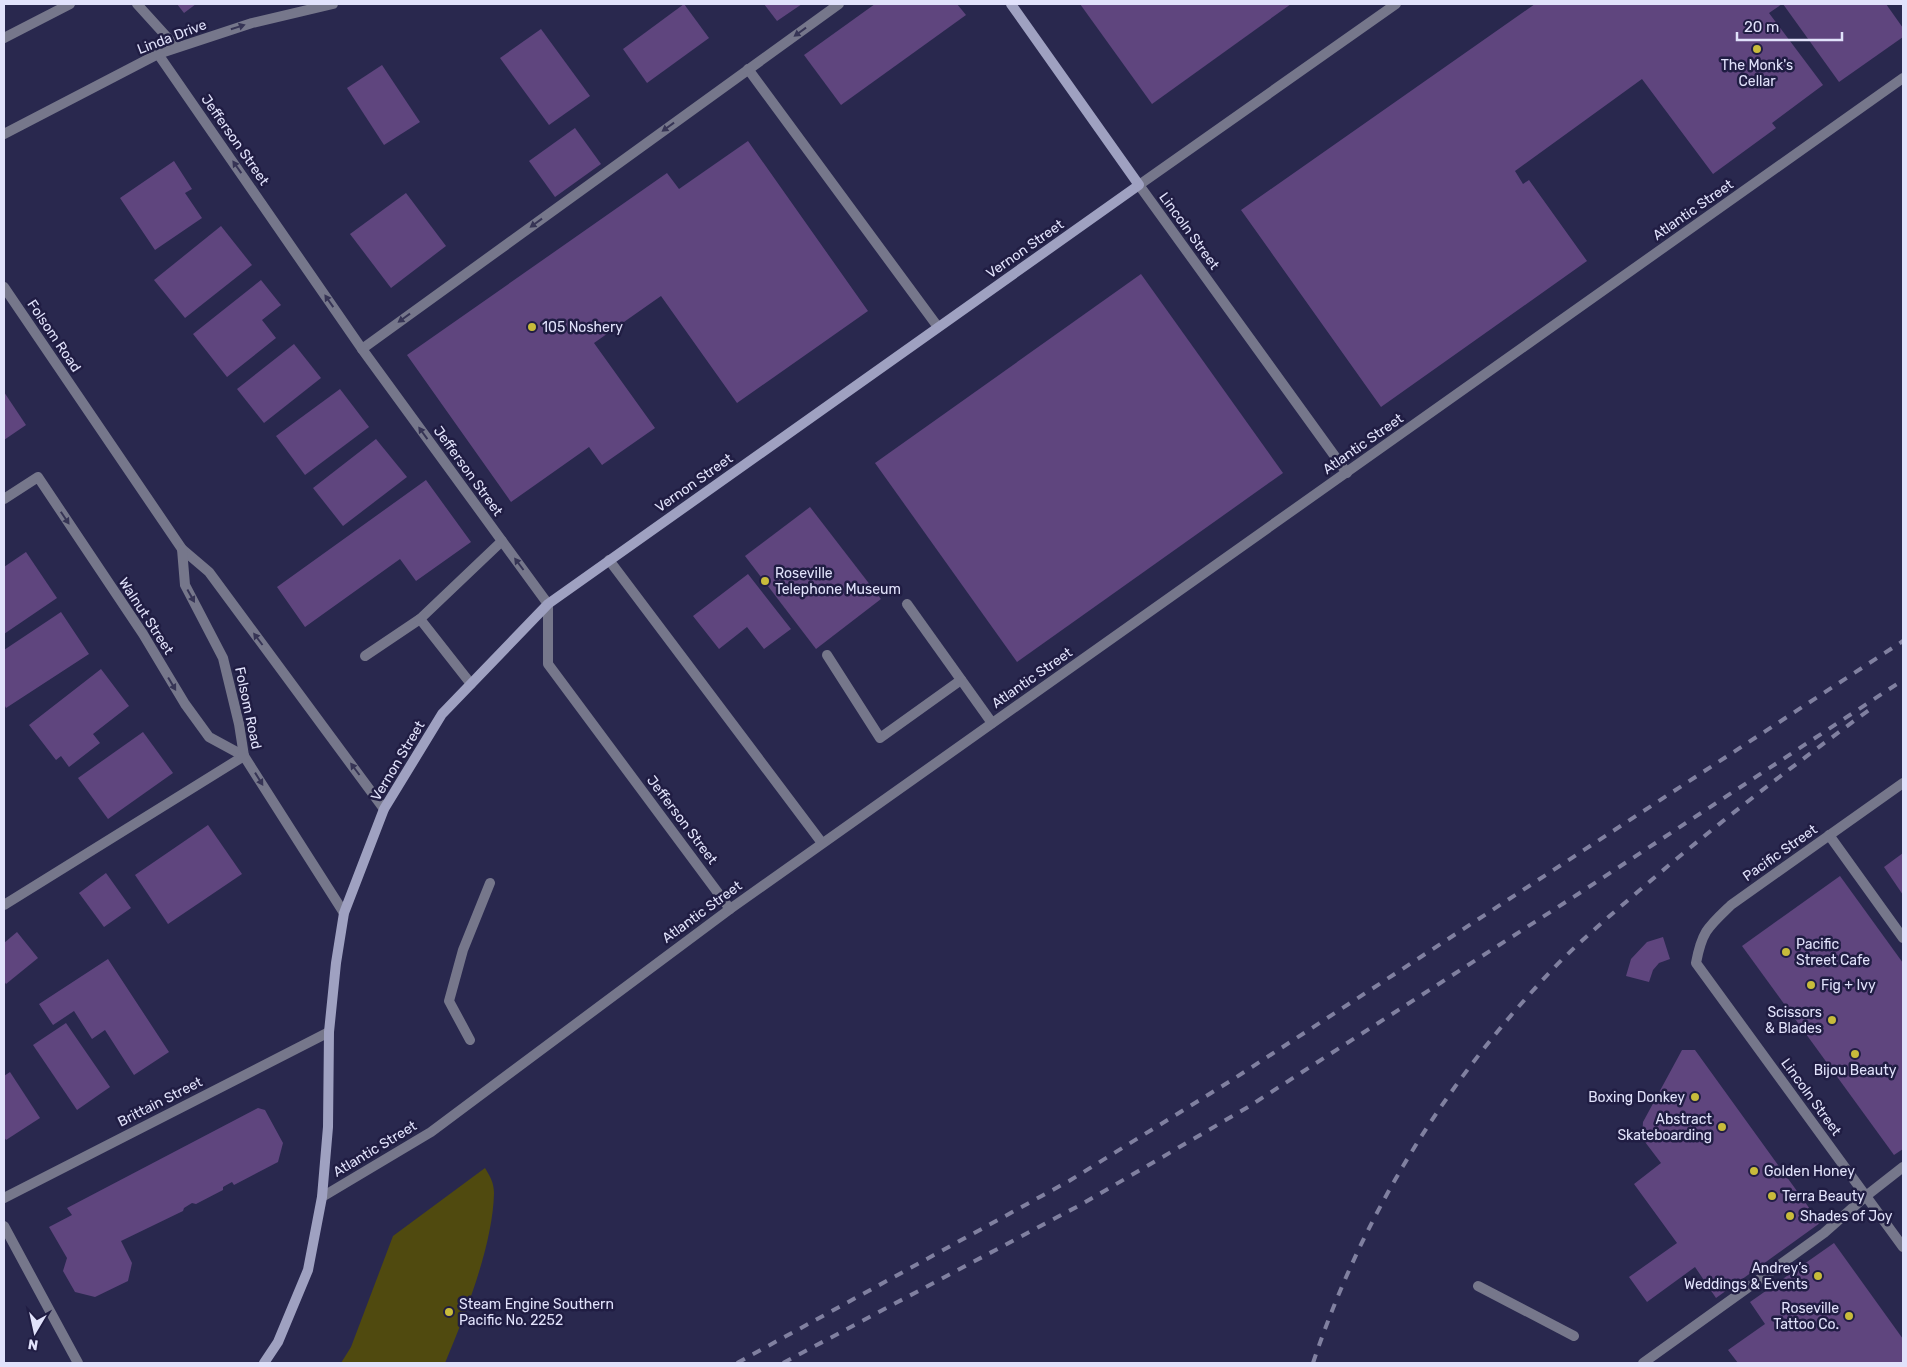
<svg xmlns="http://www.w3.org/2000/svg" width="1907" height="1367" font-family="Rubik,sans-serif">
<style>
.green{fill:#504a0f}
.building{fill:#5f457e}
.lines{fill:none;stroke-linecap:round;stroke-linejoin:round}
.service{stroke:#76778b;stroke-width:10}
.minor{stroke:#76778b;stroke-width:10}
.tertiary{stroke:#76778b;stroke-width:10}
.secondary{stroke:#9fa1c1;stroke-width:10}
.rail{stroke:#8080a0;stroke-width:4;stroke-dasharray:9 9;stroke-linecap:butt}
.oneway{fill:#363455}
.poi-dot{fill:#c8bb3b;stroke:#201d43;stroke-width:2}
.labels{text-anchor:middle;dominant-baseline:central;stroke-width:5;stroke-linejoin:round;paint-order:stroke}
.street-label{font-size:14px;fill:#e1e2fb;stroke:#201d43}
.poi-label{font-size:14px;fill:#e1e2fb;stroke:#201d43;text-anchor:start}
</style>
<rect width="100%" height="100%" fill="#29284e"/>
<path class="green" d="M 485,1168 C 490,1176 494,1183 494,1193 C 493,1245 465,1315 445,1363 L 341,1363 L 351,1347 L 393,1236 Z"/>
<g class="building">
<polygon points="177,4 196,4 184,13"/>
<polygon points="684,4 709,38 647,83 623,49"/>
<polygon points="764,4 802,4 777,21"/>
<polygon points="875,4 957,4 966,15 841,105 804,55"/>
<polygon points="1080,4 1291,4 1152,104"/>
<polygon points="1535,4 1782,4 1769,13 1823,85 1772,123 1776,128 1713,174 1642,79 1515,171 1523,184 1529,180 1587,261 1381,407 1241,210"/>
<polygon points="1783,4 1886,4 1903,28 1903,37 1839,82"/>
<polygon points="541,29 590,96 549,125 500,58"/>
<polygon points="382,65 420,122 384,145 347,88"/>
<polygon points="575,128 601,164 555,197 529,161"/>
<polygon points="748,141 868,311 737,403 661,296 594,343 655,428 602,465 589,447 511,502 407,355 667,173 679,189"/>
<polygon points="174,161 192,189 185,193 202,218 155,250 120,198"/>
<polygon points="406,193 446,246 391,288 350,234"/>
<polygon points="221,226 252,265 185,318 154,280"/>
<polygon points="1141,274 1283,473 1017,662 875,463"/>
<polygon points="261,280 281,305 262,320 276,338 227,377 193,334"/>
<polygon points="294,344 321,378 264,423 237,389"/>
<polygon points="340,389 369,427 305,475 276,436"/>
<polygon points="4,392 26,425 4,440"/>
<polygon points="376,439 407,477 343,526 313,488"/>
<polygon points="426,480 471,542 416,581 400,559 305,627 277,587"/>
<polygon points="810,507 881,599 816,649 745,556"/>
<polygon points="26,552 57,598 4,634 4,567"/>
<polygon points="748,574 791,629 764,649 747,627 719,649 693,616"/>
<polygon points="61,612 89,654 6,708 4,704 4,668 5,667 4,665 4,650"/>
<polygon points="101,669 129,706 93,734 100,743 69,767 61,756 56,760 29,725"/>
<polygon points="143,732 173,773 108,819 78,778"/>
<polygon points="208,825 242,874 168,924 135,875"/>
<polygon points="1903,853 1903,895 1884,867"/>
<polygon points="106,873 131,908 104,927 79,893"/>
<polygon points="1840,876 1903,963 1903,1149 1894,1155 1742,946"/>
<polygon points="17,932 38,958 6,984 4,981 4,943"/>
<polygon points="1663,937 1670,959 1659,963 1653,970 1649,982 1626,976 1631,959 1647,942"/>
<polygon points="108,959 169,1052 134,1075 105,1030 92,1039 74,1011 53,1025 39,1004"/>
<polygon points="66,1023 110,1087 77,1110 33,1045"/>
<polygon points="1682,1050 1695,1050 1820,1223 1716,1298 1695,1267 1647,1302 1629,1277 1677,1243 1634,1184 1661,1163 1642,1138 1643,1122"/>
<polygon points="10,1072 40,1118 6,1140 4,1137 4,1076"/>
<polygon points="258,1108 265,1110 283,1143 278,1162 234,1185 232,1182 223,1187 223,1190 196,1204 192,1203 184,1208 183,1211 121,1241 132,1263 128,1281 95,1297 75,1292 63,1271 67,1258 49,1227 72,1215 67,1208"/>
<polygon points="1834,1243 1903,1339 1903,1363 1738,1363 1728,1350 1765,1324 1750,1302"/>
</g>
<g class="lines">
<g class="service">
<polyline points="137,4 176,47"/>
<polyline points="4,38 70,4"/>
<polyline points="748,69 938,327"/>
<polyline points="362,349 839,4"/>
<polyline points="609,560 822,843"/>
<polyline points="907,604 992,723"/>
<polyline points="827,655 880,738 961,680"/>
<polyline points="365,656 420,619"/>
<polyline points="471,684 420,619 502,541"/>
<polyline points="1829,835 1903,938"/>
<polyline points="4,905 244,756"/>
<polyline points="470,1040 449,1001 463,950 490,883"/>
<polyline points="1478,1286 1574,1336"/>
<polyline points="1643,1363 1824,1233 1866,1196 1903,1167"/>
</g>
<g class="minor">
<polyline points="158,54 362,349 548,604 548,664 730,909"/>
<polyline points="4,134 158,54 252,23 333,4"/>
<polyline points="1139,185 1347,473"/>
<polyline points="4,499 38,477 143,634 185,704 209,737 244,756"/>
<path d="M 1903,783 L 1731,905 C 1708,927 1702,931 1696,963 L 1903,1247"/>
<polyline points="322,1197 431,1132 730,909 1903,78"/>
<polyline points="4,1198 329,1032"/>
<polyline points="4,1226 78,1363"/>
</g>
<g class="tertiary">
<polyline points="1139,185 1396,4"/>
<polyline points="4,287 182,549 209,572 384,809"/>
<polyline points="182,549 185,585 223,658 239,724 244,756 344,913"/>
</g>
<polyline class="secondary" points="264,1363 278,1342 308,1270 322,1197 328,1127 329,1032 336,963 344,913 384,809 442,714 548,604 1139,185 1011,4"/>
<g class="rail">
<polyline points="737,1363 1069,1181 1232,1080 1384,981 1903,641"/>
<polyline points="783,1363 1082,1204 1248,1107 1572,898 1903,680"/>
<path d="M 1313,1363 C 1360,1222 1437,1095 1538,985 C 1569,950 1605,920 1641,889 C 1714,826 1791,767 1869,710"/>
</g>
</g>
<defs><path id="oneway-solid" d="M-6-.8H1V-3.2L6.5 0L1 3.2V.8H-6Z" transform="scale(1.25)"/></defs>
<g class="oneway">
<use href="#oneway-solid" transform="translate(238 27) rotate(-18)"/>
<use href="#oneway-solid" transform="translate(800 32) rotate(144)"/>
<use href="#oneway-solid" transform="translate(668 127) rotate(144)"/>
<use href="#oneway-solid" transform="translate(237 167) rotate(-125)"/>
<use href="#oneway-solid" transform="translate(536 223) rotate(144)"/>
<use href="#oneway-solid" transform="translate(329 301) rotate(-125)"/>
<use href="#oneway-solid" transform="translate(404 318) rotate(144)"/>
<use href="#oneway-solid" transform="translate(423 433) rotate(-126)"/>
<use href="#oneway-solid" transform="translate(65 518) rotate(56)"/>
<use href="#oneway-solid" transform="translate(519 564) rotate(-127)"/>
<use href="#oneway-solid" transform="translate(191 596) rotate(61)"/>
<use href="#oneway-solid" transform="translate(258 639) rotate(-127)"/>
<use href="#oneway-solid" transform="translate(172 684) rotate(59)"/>
<use href="#oneway-solid" transform="translate(355 769) rotate(-127)"/>
<use href="#oneway-solid" transform="translate(259 779) rotate(58)"/>
</g>
<g class="poi-dot">
<circle cx="1757" cy="49" r="5"/>
<circle cx="532" cy="327" r="5"/>
<circle cx="765" cy="581" r="5"/>
<circle cx="1786" cy="952" r="5"/>
<circle cx="1811" cy="985" r="5"/>
<circle cx="1832" cy="1020" r="5"/>
<circle cx="1855" cy="1054" r="5"/>
<circle cx="1695" cy="1097" r="5"/>
<circle cx="1722" cy="1127" r="5"/>
<circle cx="1754" cy="1171" r="5"/>
<circle cx="1772" cy="1196" r="5"/>
<circle cx="1790" cy="1216" r="5"/>
<circle cx="1818" cy="1276" r="5"/>
<circle cx="449" cy="1312" r="5"/>
<circle cx="1849" cy="1316" r="5"/>
</g>
<g class="labels">
<g class="street-label">
<text transform="translate(172 37) rotate(-21)">Linda Drive</text>
<text transform="translate(235 140) rotate(55)">Jefferson Street</text>
<text transform="translate(1693 210) rotate(-35)">Atlantic Street</text>
<text transform="translate(1189 231) rotate(54)">Lincoln Street</text>
<text transform="translate(1025 249) rotate(-35)">Vernon Street</text>
<text transform="translate(54 336) rotate(56)">Folsom Road</text>
<text transform="translate(1363 444) rotate(-35)">Atlantic Street</text>
<text transform="translate(468 471) rotate(54)">Jefferson Street</text>
<text transform="translate(694 483) rotate(-35)">Vernon Street</text>
<text transform="translate(146 616) rotate(57)">Walnut Street</text>
<text transform="translate(1032 678) rotate(-35)">Atlantic Street</text>
<text transform="translate(248 708) rotate(78)">Folsom Road</text>
<text transform="translate(398 761) rotate(-59)">Vernon Street</text>
<text transform="translate(682 820) rotate(53)">Jefferson Street</text>
<text transform="translate(1780 853) rotate(-35)">Pacific Street</text>
<text transform="translate(702 912) rotate(-36)">Atlantic Street</text>
<text transform="translate(1811 1097) rotate(54)">Lincoln Street</text>
<text transform="translate(160 1102) rotate(-27)">Brittain Street</text>
<text transform="translate(375 1149) rotate(-31)">Atlantic Street</text>
</g>
<g class="poi-label">
<text x="1757" y="65" text-anchor="middle">The Monk's<tspan x="1757" dy="16">Cellar</tspan></text>
<text x="542" y="327">105 Noshery</text>
<text x="775" y="573">Roseville<tspan x="775" dy="16">Telephone Museum</tspan></text>
<text x="1796" y="944">Pacific<tspan x="1796" dy="16">Street Cafe</tspan></text>
<text x="1821" y="985">Fig + Ivy</text>
<text x="1822" y="1012" text-anchor="end">Scissors<tspan x="1822" dy="16">&amp; Blades</tspan></text>
<text x="1855" y="1070" text-anchor="middle">Bijou Beauty</text>
<text x="1685" y="1097" text-anchor="end">Boxing Donkey</text>
<text x="1712" y="1119" text-anchor="end">Abstract<tspan x="1712" dy="16">Skateboarding</tspan></text>
<text x="1764" y="1171">Golden Honey</text>
<text x="1782" y="1196">Terra Beauty</text>
<text x="1800" y="1216">Shades of Joy</text>
<text x="1808" y="1268" text-anchor="end">Andrey’s<tspan x="1808" dy="16">Weddings &amp; Events</tspan></text>
<text x="459" y="1304">Steam Engine Southern<tspan x="459" dy="16">Pacific No. 2252</tspan></text>
<text x="1839" y="1308" text-anchor="end">Roseville<tspan x="1839" dy="16">Tattoo Co.</tspan></text>
</g>
</g>
<rect width="1907" height="1367" fill="none" stroke="#e1e2fb" stroke-width="10"/>
<g transform="translate(35 1332) rotate(189)" stroke="#201d43" stroke-width="4" paint-order="stroke">
<path d="M0-4L9 19L0 12L-9 19Z" fill="#e1e2fb"/>
<text y="-8" font-size="14" font-weight="bold" text-anchor="middle" fill="#e1e2fb">N</text>
</g>
<path d="M1737 32v8h105v-8" fill="none" stroke="#e1e2fb" stroke-width="2.5"/>
<text x="1744" y="32" font-size="15" fill="#e1e2fb" stroke="#201d43" stroke-width="4" paint-order="stroke">20 m</text>
</svg>
